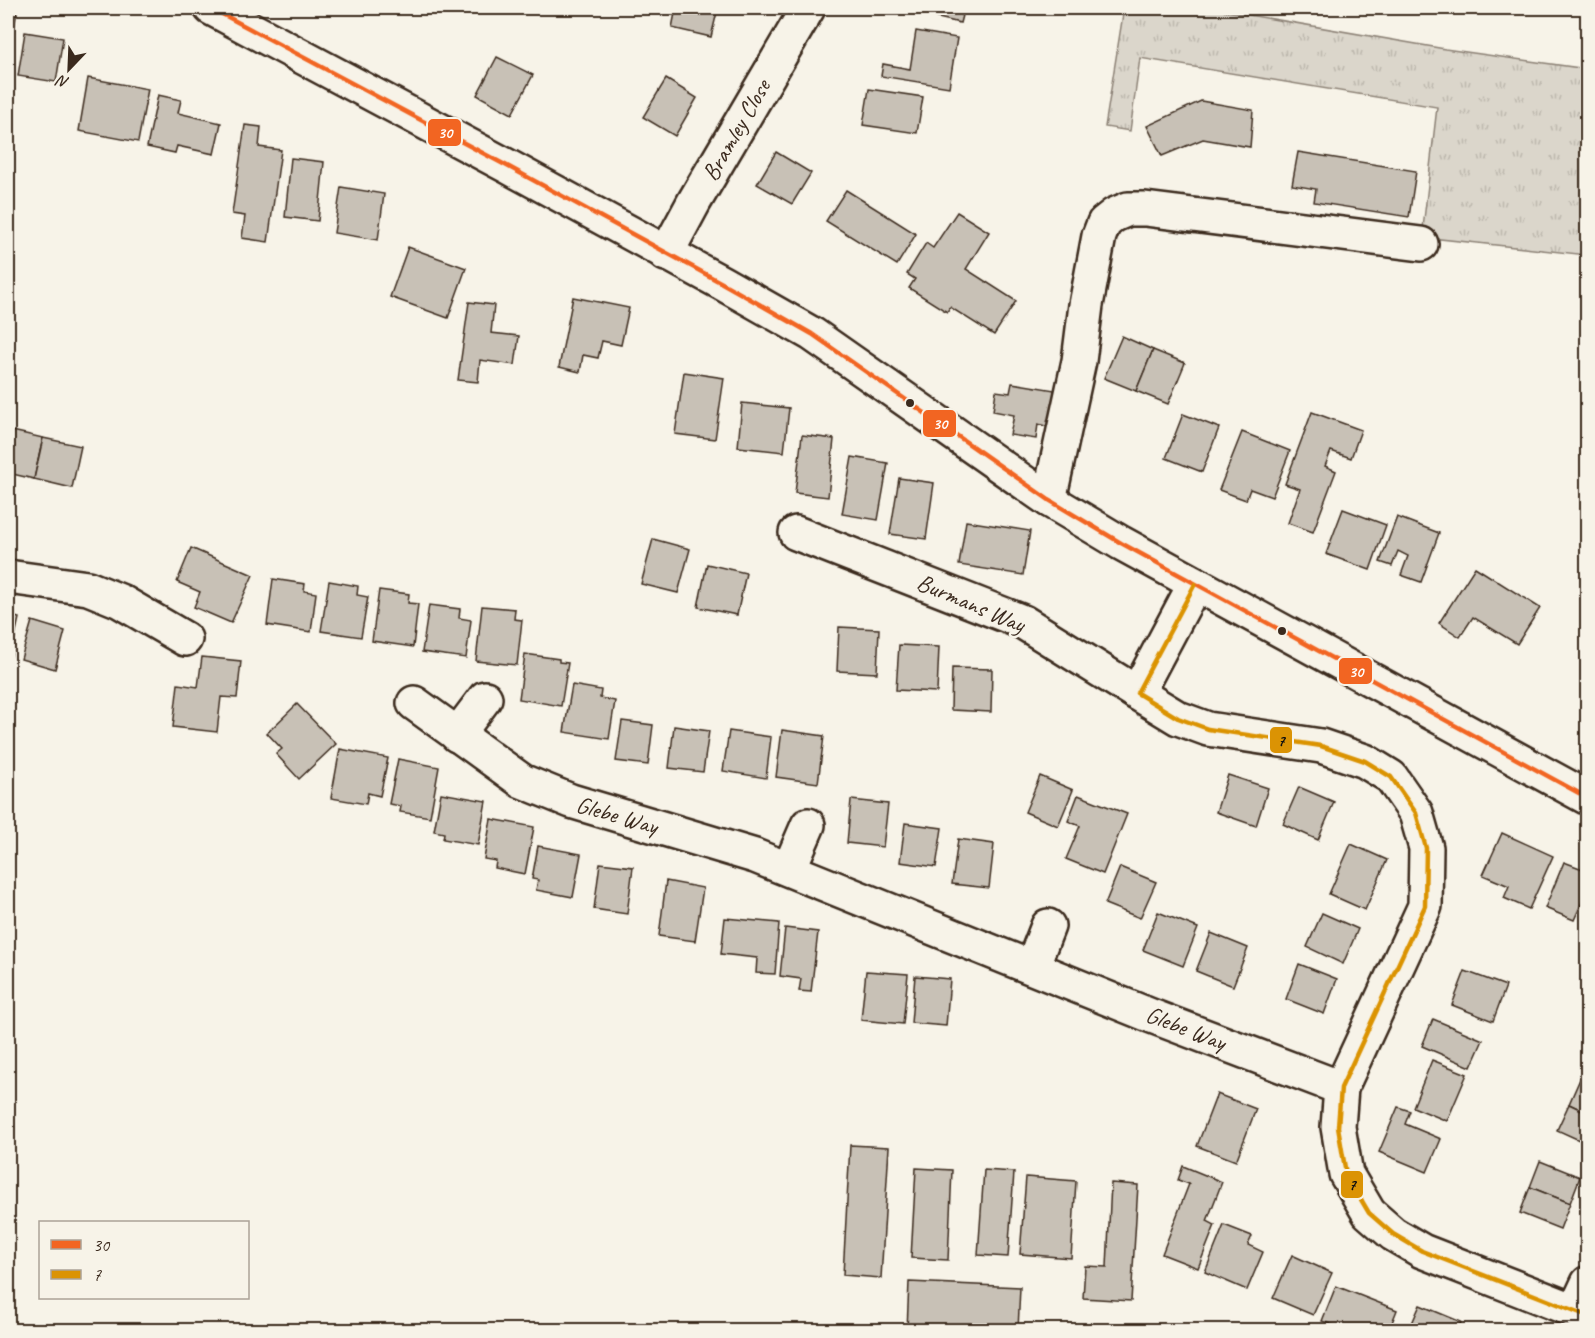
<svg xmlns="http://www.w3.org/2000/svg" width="1595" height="1338" font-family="Caveat,sans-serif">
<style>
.grass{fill:url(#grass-tufts);stroke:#8b8074;stroke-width:1.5}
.building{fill:#c8c1b6;stroke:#3b2a1e;stroke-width:1.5}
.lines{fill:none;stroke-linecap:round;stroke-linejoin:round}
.minor-casing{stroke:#3b2a1e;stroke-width:38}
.minor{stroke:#f7f3e8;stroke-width:33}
.bus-1-casing{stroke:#f7f3e8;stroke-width:9}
.bus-2-casing{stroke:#f7f3e8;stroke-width:9}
.bus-1{stroke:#f26522;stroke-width:4.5}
.bus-2{stroke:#db9304;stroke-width:4.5}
.bus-dot{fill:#3b2a1e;stroke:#f7f3e8;stroke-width:2}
.labels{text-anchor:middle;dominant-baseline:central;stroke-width:5;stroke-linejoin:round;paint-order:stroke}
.street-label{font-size:24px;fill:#3b2a1e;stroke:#f7f3e8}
.line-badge{stroke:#f7f3e8;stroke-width:2}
.badge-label{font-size:16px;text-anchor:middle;font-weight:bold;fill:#fff}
.pale-badge-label{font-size:16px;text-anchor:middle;font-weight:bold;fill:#111}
</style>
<defs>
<pattern id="grass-tufts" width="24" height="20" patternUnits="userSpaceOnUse" patternTransform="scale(1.5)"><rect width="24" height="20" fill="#dbd6cb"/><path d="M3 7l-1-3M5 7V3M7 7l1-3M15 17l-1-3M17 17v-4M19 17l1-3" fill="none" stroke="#bdb8ae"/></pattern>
</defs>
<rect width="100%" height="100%" fill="#f7f3e8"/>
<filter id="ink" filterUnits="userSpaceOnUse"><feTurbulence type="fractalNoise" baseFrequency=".0167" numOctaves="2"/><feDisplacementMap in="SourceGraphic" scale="12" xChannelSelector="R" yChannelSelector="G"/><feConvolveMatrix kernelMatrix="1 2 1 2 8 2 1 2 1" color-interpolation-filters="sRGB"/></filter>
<g filter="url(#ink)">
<polygon class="grass" points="1124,8 1209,8 1445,49 1587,69 1587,255 1422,237 1437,107 1140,58 1130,131 1105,127"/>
<g class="building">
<polygon points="676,8 718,8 711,37 672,28"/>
<polygon points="922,8 964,8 960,23 921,14"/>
<polygon points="8,9 17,10 10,54 8,53"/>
<polygon points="916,31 957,38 949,87 881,76 883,64 910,69"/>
<polygon points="25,32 63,38 56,82 18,76"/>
<polygon points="497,57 533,75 512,114 477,95"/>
<polygon points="88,78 148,89 138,142 79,131"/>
<polygon points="666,79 697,98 675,136 643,117"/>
<polygon points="869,89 923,97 917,133 863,125"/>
<polygon points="158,95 181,100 178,113 221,123 214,154 177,146 175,153 147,147"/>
<polygon points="1201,101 1253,110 1250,147 1203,139 1162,156 1147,126"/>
<polygon points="245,125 261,127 259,147 281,150 268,242 242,238 245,216 232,214"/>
<polygon points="776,152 811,173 792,204 757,184"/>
<polygon points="1298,152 1416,171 1409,217 1314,202 1316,189 1292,185"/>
<polygon points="291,158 324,162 318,221 285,217"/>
<polygon points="341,187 384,194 378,240 334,233"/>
<polygon points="846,190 916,234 897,265 826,221"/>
<polygon points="957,212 989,232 966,269 1016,301 994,335 950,307 947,312 909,288 915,279 907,274 926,243 933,248"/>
<polygon points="408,247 466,268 448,318 390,297"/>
<polygon points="573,297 629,308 621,345 602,341 598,358 583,355 580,372 559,367"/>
<polygon points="469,302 494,305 491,333 519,336 515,365 480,360 478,382 458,380"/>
<polygon points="1122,336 1153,350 1136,391 1104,378"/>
<polygon points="1153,350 1185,363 1168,404 1136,391"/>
<polygon points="684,372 724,378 715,439 675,434"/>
<polygon points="1012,383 1055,390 1049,427 1038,424 1036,439 1010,435 1014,415 993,411 996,391 1010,393"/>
<polygon points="742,403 789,408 784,452 738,447"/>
<polygon points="1312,412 1361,430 1351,458 1331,451 1325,466 1336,471 1313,532 1288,523 1300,489 1285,484"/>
<polygon points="1183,414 1219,428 1202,472 1166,458"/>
<polygon points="8,430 43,438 34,479 8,473"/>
<polygon points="1242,432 1290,451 1272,497 1250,489 1246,500 1219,490"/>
<polygon points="802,435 834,439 828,497 795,493"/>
<polygon points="43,438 81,446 72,488 34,479"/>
<polygon points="852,457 888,463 878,520 842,514"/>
<polygon points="899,478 934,483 926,539 890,534"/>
<polygon points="1343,509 1386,525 1370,570 1326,554"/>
<polygon points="1397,517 1439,533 1421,582 1401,575 1408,556 1398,551 1392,566 1380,562"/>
<polygon points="966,521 1030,531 1023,575 959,565"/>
<polygon points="653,539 690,549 678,593 641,584"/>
<polygon points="191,548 253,575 231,623 194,607 200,592 177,582"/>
<polygon points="707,564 746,573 737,615 698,607"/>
<polygon points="1475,567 1540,608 1517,644 1473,617 1460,637 1439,623"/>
<polygon points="273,579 305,584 304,591 316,593 311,632 267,625"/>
<polygon points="329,581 358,586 357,595 368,597 361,637 321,631"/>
<polygon points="379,590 409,594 408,603 418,604 413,647 372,641"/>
<polygon points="429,605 460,609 459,618 471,620 466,658 422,652"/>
<polygon points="482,606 515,609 514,619 522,620 517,665 476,661"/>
<polygon points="8,615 19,618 10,659 8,658"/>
<polygon points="32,621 65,631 55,669 21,659"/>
<polygon points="839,627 879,629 877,673 837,671"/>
<polygon points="899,645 939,647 937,692 896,690"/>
<polygon points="525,654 559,659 559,662 568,663 561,706 519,699"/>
<polygon points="202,657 241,661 237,698 221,697 217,732 173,727 178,684 198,687"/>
<polygon points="952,668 992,669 991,712 951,710"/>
<polygon points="572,685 601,690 600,698 615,701 609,739 564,732"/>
<polygon points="297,704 336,744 299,779 276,754 282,749 267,733"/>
<polygon points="622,721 653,725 648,765 616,761"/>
<polygon points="674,726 709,731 703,772 669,768"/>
<polygon points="782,730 824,736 818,783 776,777"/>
<polygon points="729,731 771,737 766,778 723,771"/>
<polygon points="340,749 388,758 380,796 368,793 366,804 331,798"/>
<polygon points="398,759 439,767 430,817 400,812 401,806 389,804"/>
<polygon points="1228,775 1268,788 1256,826 1216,812"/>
<polygon points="1040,776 1073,790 1058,826 1025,812"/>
<polygon points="1299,787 1334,802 1318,840 1283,824"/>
<polygon points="441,793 486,801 478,845 443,839 444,833 434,831"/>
<polygon points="1078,795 1127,814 1103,874 1066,859 1080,826 1068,821"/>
<polygon points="851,800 888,804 883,847 847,843"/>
<polygon points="491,819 534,827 525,874 495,868 496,861 484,859"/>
<polygon points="905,823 942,828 936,867 900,862"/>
<polygon points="1502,833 1553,856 1529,909 1504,898 1509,886 1483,875"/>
<polygon points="958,839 994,844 989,888 952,884"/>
<polygon points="1351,844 1387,860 1365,910 1329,894"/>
<polygon points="538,846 581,854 573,897 536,890 538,880 532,879"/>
<polygon points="1564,862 1588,871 1588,889 1574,920 1545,908"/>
<polygon points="600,863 633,867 627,914 594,909"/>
<polygon points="1120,867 1156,882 1140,918 1105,904"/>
<polygon points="666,881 703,888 695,941 659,936"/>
<polygon points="1158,912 1198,928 1183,966 1143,950"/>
<polygon points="1322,913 1358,929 1343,964 1307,947"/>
<polygon points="725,918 779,923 775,974 756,973 757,958 721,954"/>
<polygon points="785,928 818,932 811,992 799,991 801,979 780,976"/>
<polygon points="1211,933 1248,948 1233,986 1196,971"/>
<polygon points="1299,964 1337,979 1324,1014 1286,999"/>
<polygon points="866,971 908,974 903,1024 861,1020"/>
<polygon points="1465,971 1506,986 1493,1021 1452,1005"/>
<polygon points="915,976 950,979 946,1026 911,1023"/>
<polygon points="1433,1019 1483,1040 1471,1067 1422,1046"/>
<polygon points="1432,1060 1467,1074 1447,1121 1413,1107"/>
<polygon points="1580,1079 1588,1082 1588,1113 1569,1104"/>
<polygon points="1217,1094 1256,1109 1236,1161 1197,1146"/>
<polygon points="1569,1104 1588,1113 1588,1144 1557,1130"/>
<polygon points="1398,1107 1410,1111 1405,1124 1441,1139 1427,1172 1379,1152"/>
<polygon points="850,1145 889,1147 881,1278 843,1275"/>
<polygon points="1540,1161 1580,1177 1570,1203 1530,1187"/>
<polygon points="1183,1166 1222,1182 1207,1221 1215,1225 1198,1268 1162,1254 1189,1184 1178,1180"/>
<polygon points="916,1168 952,1170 948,1260 911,1258"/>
<polygon points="984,1170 1014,1172 1008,1257 978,1255"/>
<polygon points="1026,1177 1076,1181 1071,1258 1020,1254"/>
<polygon points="1111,1183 1138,1185 1131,1301 1083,1298 1085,1266 1107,1267"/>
<polygon points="1530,1187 1570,1203 1560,1229 1520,1213"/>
<polygon points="1224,1225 1252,1236 1248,1245 1263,1252 1247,1290 1205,1272"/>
<polygon points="1292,1255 1332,1273 1313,1315 1273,1298"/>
<polygon points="909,1282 1020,1287 1018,1330 907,1330"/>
<polygon points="1336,1286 1397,1310 1389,1330 1346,1330 1322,1321"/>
<polygon points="1420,1305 1461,1322 1458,1330 1409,1330"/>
</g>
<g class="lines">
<g class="minor-casing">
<g id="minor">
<polyline points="211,8 509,167 722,283 812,334 1049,500 1121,543 1588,798"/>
<polyline points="666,254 694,202 808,8"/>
<polyline points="1049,500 1079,361 1086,305 1099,236 1104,223 1114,215 1128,209 1145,209 1421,244"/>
<polyline points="796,533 1023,622 1137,693"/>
<polyline points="8,577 88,588 120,601 185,639"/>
<polyline points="1195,584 1137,693 1178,718 1208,729 1321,746 1365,761 1391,777 1416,813 1426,848 1425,906 1341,1088 1338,1127 1346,1174 1369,1213 1393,1234 1422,1251 1588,1316"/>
<polyline points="414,703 522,781 571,801 755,856 1149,1015 1341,1088"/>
<polyline points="457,735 485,698"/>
<polyline points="789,869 808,825"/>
<polyline points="1032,967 1048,926"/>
<polyline points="1575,1311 1588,1283"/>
</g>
</g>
<use href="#minor" class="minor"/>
<g class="bus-1-casing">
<polyline id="bus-1" points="211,8 509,167 722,283 812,334 1049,500 1121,543 1588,798"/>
</g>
<g class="bus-2-casing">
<polyline id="bus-2" points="1195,584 1137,693 1178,718 1208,729 1321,746 1365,761 1391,777 1416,813 1426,848 1425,906 1341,1088 1338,1127 1346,1174 1369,1213 1393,1234 1422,1251 1588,1316"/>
</g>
<use href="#bus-1" class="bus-1"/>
<use href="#bus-2" class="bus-2"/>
</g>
</g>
<g class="bus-dot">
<circle cx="910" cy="403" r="5"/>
<circle cx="1282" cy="631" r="5"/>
</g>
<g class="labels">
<g class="street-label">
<text transform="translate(736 130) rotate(-60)">Bramley Close</text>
<text transform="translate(971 603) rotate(23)">Burmans Way</text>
<text transform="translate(617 815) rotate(16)">Glebe Way</text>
<text transform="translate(1186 1028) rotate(21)">Glebe Way</text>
</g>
</g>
<g class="line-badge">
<rect x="427" y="118" width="35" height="29" rx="6" fill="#f26522"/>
<rect x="922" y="409" width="35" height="29" rx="6" fill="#f26522"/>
<rect x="1338" y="657" width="35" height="28" rx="6" fill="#f26522"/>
<rect x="1269" y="726" width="24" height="28" rx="6" fill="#db9304"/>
<rect x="1340" y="1170" width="24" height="29" rx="6" fill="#db9304"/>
</g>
<g class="badge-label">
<text x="445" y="138">30</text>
<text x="940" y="429">30</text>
<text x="1356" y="677">30</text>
</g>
<g class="pale-badge-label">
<text x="1281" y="746">7</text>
<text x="1352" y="1190">7</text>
</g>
<rect width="1595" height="1338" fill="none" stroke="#f7f3e8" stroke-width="30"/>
<rect x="15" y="15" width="1565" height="1308" fill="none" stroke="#3b2a1e" stroke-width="2" filter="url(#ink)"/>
<rect x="39" y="1221" width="210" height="78" fill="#f7f3e8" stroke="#aca397" stroke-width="1.5"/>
<rect x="51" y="1240" width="30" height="9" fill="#f26522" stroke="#aca397" stroke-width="1.5"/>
<text x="93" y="1251" font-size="18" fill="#3b2a1e">30</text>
<rect x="51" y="1270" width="30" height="9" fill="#db9304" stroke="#aca397" stroke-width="1.5"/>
<text x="93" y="1281" font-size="18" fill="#3b2a1e">7</text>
<g transform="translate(69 69) rotate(203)" stroke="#f7f3e8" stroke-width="4.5" paint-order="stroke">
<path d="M0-4.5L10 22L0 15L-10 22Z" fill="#3b2a1e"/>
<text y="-9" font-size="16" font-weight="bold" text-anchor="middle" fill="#3b2a1e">N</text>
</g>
</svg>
